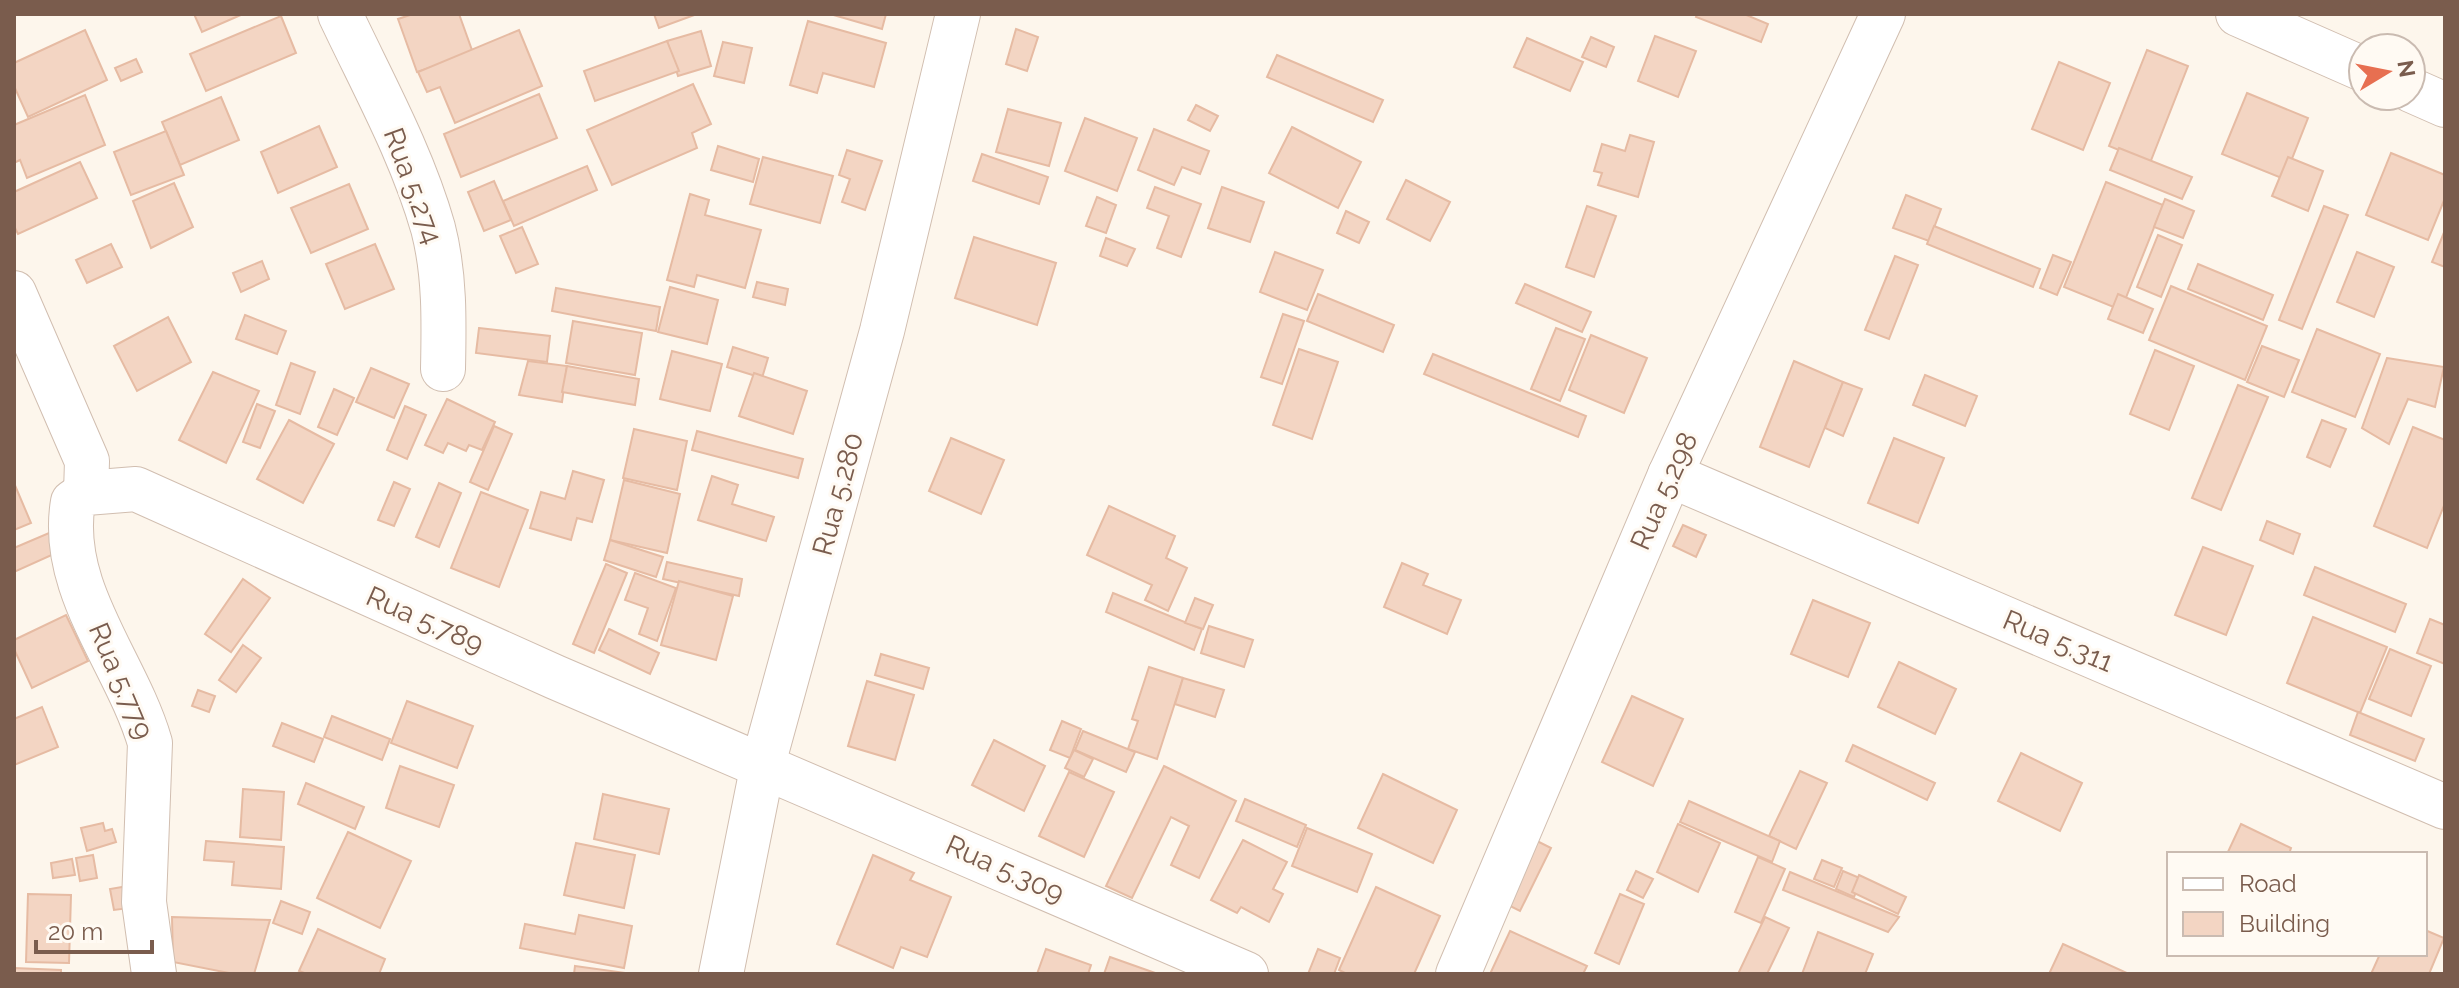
<svg xmlns="http://www.w3.org/2000/svg" width="2459" height="988" font-family="Raleway,sans-serif">
<style>
.building{fill:#f3d5c3;stroke:#e6bba3;stroke-width:2}
.lines{fill:none;stroke-linecap:round;stroke-linejoin:round}
.minor-casing{stroke:#d1beb0;stroke-width:46}
.minor{stroke:#fff;stroke-width:44}
.labels{text-anchor:middle;dominant-baseline:central;stroke-width:6;stroke-linejoin:round;paint-order:stroke}
.street-label{font-size:28px;fill:#7a5c4d;stroke:#fffaf3}
</style>
<rect width="100%" height="100%" fill="#fdf6ec"/>
<g class="building">
<polygon points="194,14 243,14 202,32"/>
<polygon points="413,14 459,14 473,53 417,72 398,19"/>
<polygon points="654,14 697,14 659,28"/>
<polygon points="830,14 886,14 882,29"/>
<polygon points="1697,14 1744,14 1768,24 1761,42 1696,17"/>
<polygon points="281,16 296,53 206,91 190,54"/>
<polygon points="808,21 886,43 874,87 823,73 817,93 790,85"/>
<polygon points="1016,29 1038,37 1027,71 1006,64"/>
<polygon points="85,30 107,80 28,117 14,86 14,63"/>
<polygon points="519,30 542,86 455,123 440,87 427,92 418,72"/>
<polygon points="701,31 711,66 678,76 667,41"/>
<polygon points="1655,36 1696,51 1678,97 1638,81"/>
<polygon points="1591,37 1614,47 1606,67 1582,57"/>
<polygon points="1527,38 1583,62 1570,91 1514,67"/>
<polygon points="667,41 679,71 595,101 584,71"/>
<polygon points="723,42 752,48 744,83 714,76"/>
<polygon points="2147,50 2188,66 2150,163 2109,146"/>
<polygon points="1277,55 1383,100 1373,122 1267,77"/>
<polygon points="136,59 142,72 121,81 115,68"/>
<polygon points="2059,62 2110,83 2083,150 2032,129"/>
<polygon points="693,84 711,124 692,133 697,148 612,185 587,130"/>
<polygon points="2247,93 2308,118 2284,179 2222,154"/>
<polygon points="539,94 557,138 461,177 444,134"/>
<polygon points="85,95 105,145 27,178 20,160 14,163 14,125"/>
<polygon points="221,97 239,140 180,165 162,122"/>
<polygon points="1196,105 1218,116 1210,131 1188,120"/>
<polygon points="1008,109 1061,123 1049,166 996,152"/>
<polygon points="1085,118 1137,138 1117,191 1065,171"/>
<polygon points="319,126 337,167 278,193 261,152"/>
<polygon points="1292,127 1361,162 1338,208 1269,173"/>
<polygon points="1154,129 1209,151 1200,174 1182,167 1174,185 1138,170"/>
<polygon points="166,131 184,175 131,195 114,152"/>
<polygon points="1630,135 1654,142 1638,197 1598,185 1602,173 1594,171 1602,144 1625,151"/>
<polygon points="718,146 759,159 753,182 711,170"/>
<polygon points="2119,148 2192,177 2182,199 2110,170"/>
<polygon points="847,150 882,161 865,210 842,202 850,179 839,175"/>
<polygon points="2391,153 2445,175 2445,198 2428,240 2366,215"/>
<polygon points="982,154 1048,177 1039,204 973,181"/>
<polygon points="763,157 833,176 820,223 750,204"/>
<polygon points="2288,157 2323,171 2308,211 2272,196"/>
<polygon points="80,162 97,198 18,234 14,226 14,192"/>
<polygon points="587,166 597,190 514,226 503,201"/>
<polygon points="1406,180 1450,202 1430,241 1387,219"/>
<polygon points="494,181 511,220 484,231 468,192"/>
<polygon points="2106,182 2163,205 2121,310 2064,287"/>
<polygon points="174,183 193,227 151,248 133,201"/>
<polygon points="349,184 368,229 311,253 291,208"/>
<polygon points="1155,187 1201,204 1181,257 1157,248 1169,216 1147,208"/>
<polygon points="1222,187 1264,202 1250,242 1208,228"/>
<polygon points="690,194 709,200 705,215 761,230 745,288 697,275 694,287 667,280"/>
<polygon points="1906,195 1941,209 1929,241 1893,228"/>
<polygon points="1097,197 1116,205 1106,233 1086,226"/>
<polygon points="2165,199 2194,211 2183,238 2154,227"/>
<polygon points="1587,206 1616,216 1594,277 1566,267"/>
<polygon points="2324,206 2348,215 2302,329 2279,320"/>
<polygon points="1346,211 1369,222 1359,243 1337,233"/>
<polygon points="1934,226 2040,269 2033,287 1927,244"/>
<polygon points="522,227 538,264 516,273 500,236"/>
<polygon points="2445,230 2445,267 2432,262"/>
<polygon points="2158,235 2182,245 2161,297 2137,287"/>
<polygon points="974,237 1056,263 1037,325 955,298"/>
<polygon points="1106,238 1135,249 1127,266 1100,256"/>
<polygon points="111,244 122,267 87,283 76,260"/>
<polygon points="375,244 394,289 345,309 326,264"/>
<polygon points="1275,252 1323,270 1307,310 1260,292"/>
<polygon points="2357,252 2394,267 2374,317 2337,302"/>
<polygon points="2053,255 2071,262 2057,295 2040,288"/>
<polygon points="1895,256 1918,265 1889,339 1865,330"/>
<polygon points="262,261 269,279 241,292 233,273"/>
<polygon points="2198,264 2273,295 2263,320 2188,289"/>
<polygon points="757,282 788,289 785,305 753,297"/>
<polygon points="1525,284 1591,312 1582,332 1516,303"/>
<polygon points="2171,286 2267,326 2245,380 2149,340"/>
<polygon points="670,287 718,300 707,344 658,332"/>
<polygon points="556,288 660,307 656,331 552,311"/>
<polygon points="1318,294 1394,325 1383,352 1307,321"/>
<polygon points="2118,294 2153,309 2143,333 2108,319"/>
<polygon points="1283,314 1304,321 1282,384 1261,377"/>
<polygon points="245,315 286,331 277,354 236,339"/>
<polygon points="168,317 191,362 137,391 114,346"/>
<polygon points="573,321 642,333 635,375 566,363"/>
<polygon points="479,328 550,336 547,362 476,353"/>
<polygon points="1556,328 1585,339 1560,401 1531,389"/>
<polygon points="2317,329 2380,354 2355,417 2292,392"/>
<polygon points="1591,335 1647,358 1624,413 1569,390"/>
<polygon points="2262,346 2299,360 2284,397 2247,382"/>
<polygon points="733,347 768,358 762,378 727,367"/>
<polygon points="1299,349 1338,362 1312,439 1273,425"/>
<polygon points="2155,350 2194,366 2169,430 2130,414"/>
<polygon points="672,351 722,364 710,411 660,399"/>
<polygon points="1433,354 1586,416 1578,437 1424,374"/>
<polygon points="2387,358 2444,367 2435,407 2408,399 2389,444 2362,428"/>
<polygon points="528,361 567,366 562,402 519,395"/>
<polygon points="1794,361 1843,382 1809,467 1760,447"/>
<polygon points="291,363 315,372 300,414 276,405"/>
<polygon points="567,366 639,379 635,405 562,392"/>
<polygon points="371,368 409,384 394,418 356,402"/>
<polygon points="213,372 259,391 226,463 179,440"/>
<polygon points="754,373 807,391 793,434 739,416"/>
<polygon points="1925,375 1977,396 1965,426 1913,405"/>
<polygon points="1843,382 1862,389 1843,436 1825,428"/>
<polygon points="2238,385 2268,397 2221,510 2192,498"/>
<polygon points="334,389 354,398 337,435 318,427"/>
<polygon points="447,399 495,422 482,450 469,445 466,451 448,443 443,453 425,445"/>
<polygon points="257,404 275,411 260,448 243,442"/>
<polygon points="405,406 426,415 407,459 387,450"/>
<polygon points="289,420 334,444 303,503 257,479"/>
<polygon points="2322,420 2346,429 2330,467 2307,457"/>
<polygon points="494,426 512,434 488,490 470,482"/>
<polygon points="2413,427 2445,440 2445,503 2427,548 2374,526"/>
<polygon points="634,429 687,441 677,490 623,478"/>
<polygon points="697,431 803,459 798,478 692,450"/>
<polygon points="951,438 1004,460 981,514 929,491"/>
<polygon points="1894,438 1944,458 1918,523 1868,503"/>
<polygon points="573,471 604,480 592,522 577,518 571,540 530,528 541,492 565,499"/>
<polygon points="712,476 738,485 732,504 774,517 766,541 698,520"/>
<polygon points="624,480 680,494 667,553 610,540"/>
<polygon points="394,482 410,489 394,526 378,520"/>
<polygon points="14,483 31,523 14,530"/>
<polygon points="439,483 461,493 439,547 416,537"/>
<polygon points="481,492 528,510 499,587 451,568"/>
<polygon points="1109,506 1175,536 1166,558 1187,568 1168,611 1145,600 1152,585 1087,555"/>
<polygon points="2267,521 2300,534 2293,554 2260,540"/>
<polygon points="1683,525 1706,535 1696,557 1673,546"/>
<polygon points="56,530 65,549 14,572 14,548"/>
<polygon points="610,540 663,557 656,577 604,560"/>
<polygon points="2203,547 2253,566 2226,635 2175,615"/>
<polygon points="667,562 742,579 739,596 663,579"/>
<polygon points="1402,563 1428,574 1423,585 1461,600 1447,634 1384,607"/>
<polygon points="606,564 627,573 594,653 573,644"/>
<polygon points="2315,567 2406,604 2395,632 2304,595"/>
<polygon points="635,573 676,588 657,641 639,634 648,608 625,600"/>
<polygon points="243,579 270,598 231,652 205,634"/>
<polygon points="679,581 733,596 716,660 661,645"/>
<polygon points="1113,593 1202,629 1194,650 1106,612"/>
<polygon points="1195,598 1213,605 1203,629 1185,623"/>
<polygon points="1813,600 1870,623 1848,677 1791,654"/>
<polygon points="66,615 88,661 32,688 14,649 14,640"/>
<polygon points="2313,617 2387,647 2360,713 2287,683"/>
<polygon points="2430,619 2445,625 2445,664 2417,653"/>
<polygon points="1209,626 1253,640 1244,667 1201,653"/>
<polygon points="609,629 659,653 650,674 599,650"/>
<polygon points="243,645 261,658 236,692 219,680"/>
<polygon points="2390,649 2431,666 2411,716 2369,699"/>
<polygon points="881,654 929,668 923,689 875,675"/>
<polygon points="1899,662 1956,689 1935,734 1878,707"/>
<polygon points="1149,667 1183,678 1157,759 1128,749 1138,721 1132,719"/>
<polygon points="1183,678 1224,690 1215,717 1175,704"/>
<polygon points="867,681 914,695 895,760 848,746"/>
<polygon points="198,690 215,696 209,712 192,706"/>
<polygon points="1632,696 1683,719 1653,786 1602,762"/>
<polygon points="407,701 473,726 457,768 391,743"/>
<polygon points="42,707 58,747 14,765 14,719"/>
<polygon points="2358,712 2424,739 2415,761 2350,735"/>
<polygon points="332,716 390,739 382,760 324,737"/>
<polygon points="1062,721 1081,729 1070,758 1050,750"/>
<polygon points="282,723 323,739 314,762 273,746"/>
<polygon points="1083,731 1135,752 1126,772 1075,750"/>
<polygon points="994,740 1045,766 1024,811 972,785"/>
<polygon points="1853,745 1935,783 1927,800 1846,761"/>
<polygon points="1074,750 1093,759 1084,777 1065,768"/>
<polygon points="2021,753 2082,783 2060,831 1998,801"/>
<polygon points="400,766 454,785 439,827 386,808"/>
<polygon points="1164,766 1236,801 1199,878 1171,865 1189,826 1171,817 1132,898 1106,886"/>
<polygon points="1800,771 1827,783 1796,849 1769,836"/>
<polygon points="1069,772 1114,792 1084,857 1039,836"/>
<polygon points="1383,774 1457,810 1433,863 1358,828"/>
<polygon points="306,783 364,807 355,829 298,804"/>
<polygon points="243,789 284,792 281,840 240,837"/>
<polygon points="603,794 669,809 659,854 594,839"/>
<polygon points="1245,799 1306,825 1297,847 1236,821"/>
<polygon points="1689,801 1780,841 1772,862 1680,822"/>
<polygon points="103,823 105,831 112,829 116,842 87,851 81,828"/>
<polygon points="1678,824 1720,843 1698,892 1657,872"/>
<polygon points="2241,824 2291,848 2289,854 2227,854"/>
<polygon points="1307,828 1372,854 1357,892 1292,866"/>
<polygon points="348,832 411,861 380,928 317,898"/>
<polygon points="1527,836 1551,848 1520,911 1496,899"/>
<polygon points="1243,840 1287,862 1273,889 1283,894 1269,922 1241,907 1237,913 1211,900"/>
<polygon points="206,841 284,847 281,889 232,885 234,862 204,860"/>
<polygon points="576,843 635,855 624,908 564,895"/>
<polygon points="93,855 97,878 80,881 76,858"/>
<polygon points="873,855 914,873 910,880 951,897 927,957 901,947 893,968 837,944"/>
<polygon points="1758,857 1785,869 1761,923 1735,912"/>
<polygon points="72,859 75,875 53,878 51,863"/>
<polygon points="1822,860 1842,868 1834,887 1814,879"/>
<polygon points="1636,871 1653,879 1643,898 1627,890"/>
<polygon points="1843,871 1862,879 1854,897 1836,889"/>
<polygon points="1790,872 1899,917 1888,932 1783,890"/>
<polygon points="1859,875 1906,897 1898,914 1852,892"/>
<polygon points="134,885 138,907 114,910 110,889"/>
<polygon points="1376,887 1440,916 1414,974 1347,974 1339,970"/>
<polygon points="28,894 71,895 69,963 26,962"/>
<polygon points="1620,894 1644,904 1619,964 1595,953"/>
<polygon points="281,901 310,912 302,934 273,923"/>
<polygon points="579,915 632,926 624,968 520,948 525,924 575,934"/>
<polygon points="172,917 270,920 254,974 234,974 173,962"/>
<polygon points="1765,917 1789,928 1767,974 1738,974"/>
<polygon points="318,929 385,959 379,974 307,974 299,971"/>
<polygon points="2425,930 2444,938 2429,974 2371,974 2380,954 2425,954"/>
<polygon points="1510,931 1587,966 1583,974 1490,974"/>
<polygon points="1818,932 1873,954 1865,974 1802,974"/>
<polygon points="2063,944 2127,973 2126,974 2049,974"/>
<polygon points="1046,949 1091,965 1088,974 1037,974"/>
<polygon points="1318,949 1340,958 1334,974 1308,974"/>
<polygon points="1110,957 1158,974 1104,974"/>
<polygon points="575,966 626,973 626,974 574,974"/>
<polygon points="14,968 61,970 61,974 14,974"/>
</g>
<g class="lines">
<g class="minor-casing">
<g id="minor">
<path d="M 340,14 C 373,84 412,154 433,228 C 445,274 444,322 443,369"/>
<polyline points="2238,14 2363,69"/>
<polyline points="2411,90 2445,105"/>
<polyline points="14,293 87,461 86,493"/>
<polyline points="1670,475 2445,807"/>
<path d="M 154,974 L 144,902 L 150,743 C 127,663 58,589 73,502 L 86,493 L 136,489 L 555,677 L 1246,974"/>
<polyline points="721,974 763,764 882,331 958,14"/>
<polyline points="1458,974 1670,475 1883,14"/>
</g>
</g>
<use href="#minor" class="minor"/>
</g>
<g class="labels">
<g class="street-label">
<text transform="translate(413 186) rotate(70)">Rua 5.274</text>
<text transform="translate(1664 491) rotate(-66)">Rua 5.298</text>
<text transform="translate(838 494) rotate(-75)">Rua 5.280</text>
<text transform="translate(425 620) rotate(24)">Rua 5.789</text>
<text transform="translate(2058 641) rotate(23)">Rua 5.311</text>
<text transform="translate(121 681) rotate(67)">Rua 5.779</text>
<text transform="translate(1005 869) rotate(24)">Rua 5.309</text>
</g>
</g>
<rect width="2459" height="988" fill="none" stroke="#7a5c4d" stroke-width="32"/>
<rect x="2167" y="852" width="260" height="104" fill="#fffaf3" stroke="#cabbb1" stroke-width="2"/>
<rect x="2183" y="878" width="40" height="12" fill="#ffffff" stroke="#cabbb1" stroke-width="2"/>
<text x="2239" y="892" font-size="24" fill="#7a5c4d">Road</text>
<rect x="2183" y="912" width="40" height="24" fill="#f3d5c3" stroke="#cabbb1" stroke-width="2"/>
<text x="2239" y="932" font-size="24" fill="#7a5c4d">Building</text>
<g transform="translate(2387 72) rotate(80)"><circle r="38" fill="#fffaf3" stroke="#cabbb1" stroke-width="2"/>
<path d="M0-6L14 30L0 20L-14 30Z" fill="#e76f51"/>
<text y="-12" font-size="22" font-weight="bold" text-anchor="middle" fill="#7a5c4d">N</text>
</g>
<path d="M36 940v12h116v-12" fill="none" stroke="#7a5c4d" stroke-width="4"/>
<text x="48" y="940" font-size="24" fill="#7a5c4d" stroke="#fffaf3" stroke-width="6" paint-order="stroke">20 m</text>
</svg>
